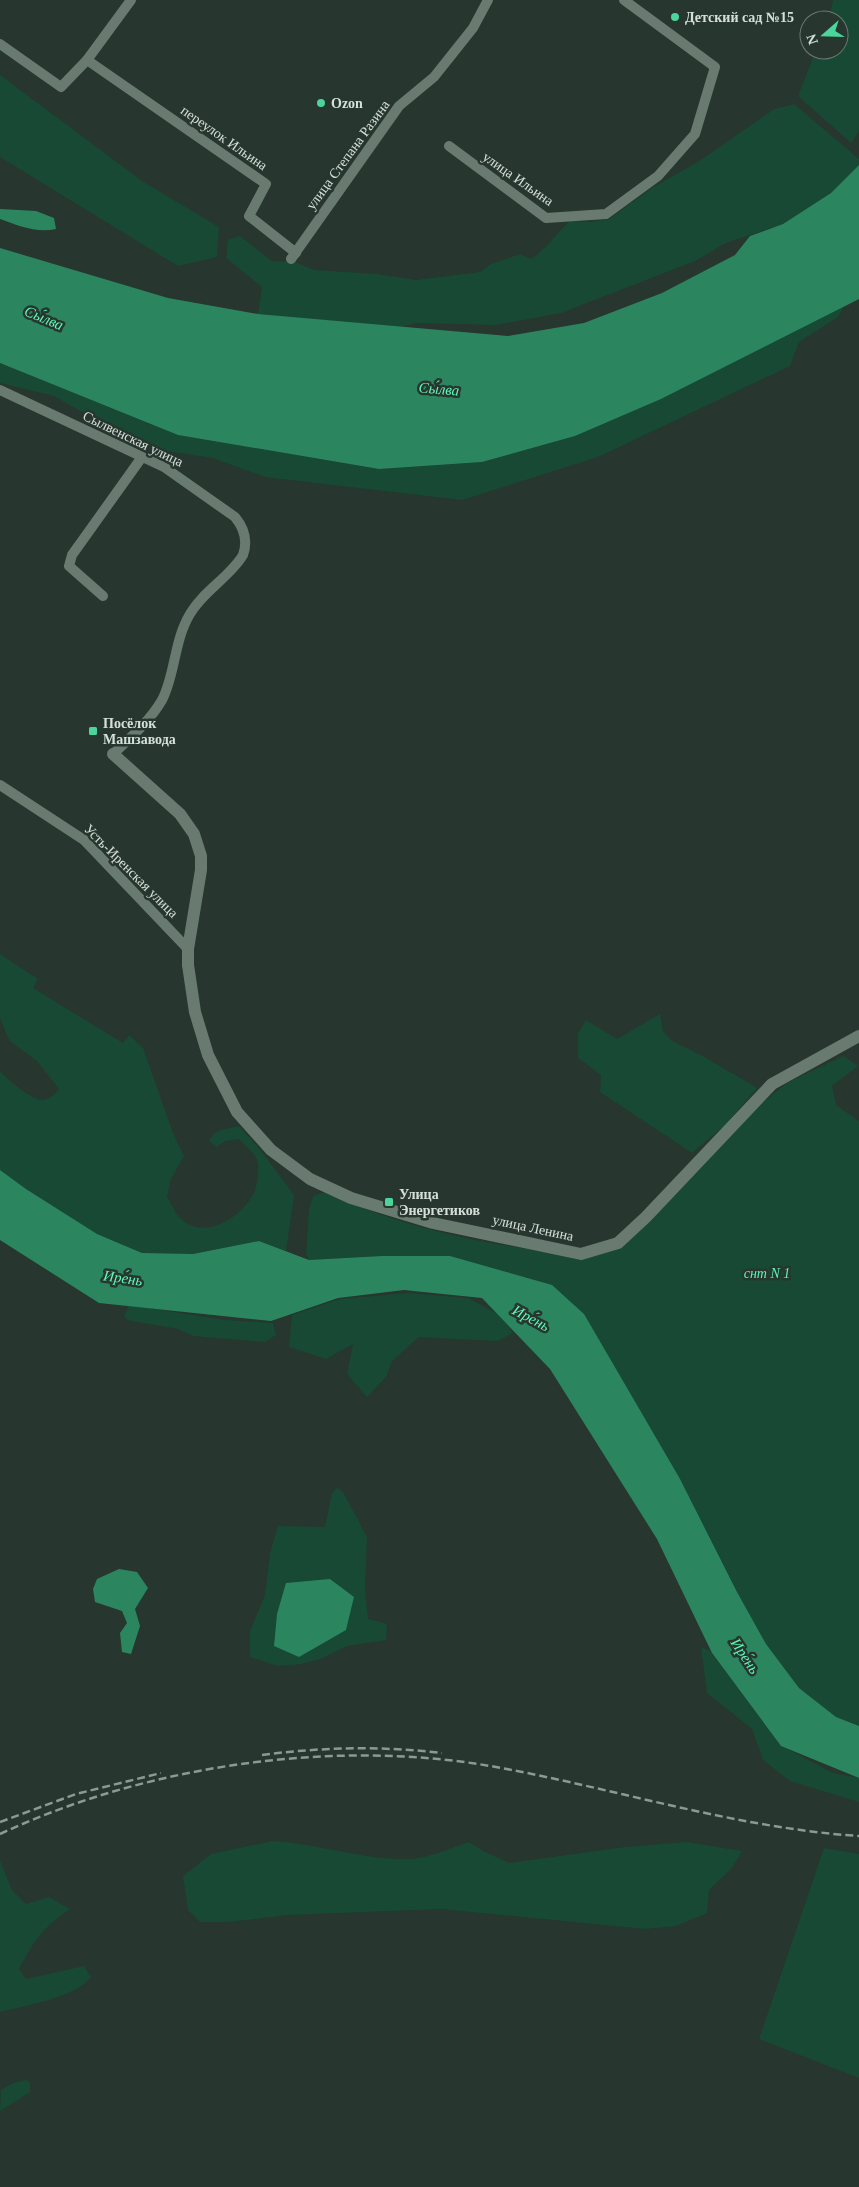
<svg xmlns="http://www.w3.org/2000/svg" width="859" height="2187" font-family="Georgia,serif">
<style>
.green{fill:#174934;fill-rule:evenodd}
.water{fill:#2b8660}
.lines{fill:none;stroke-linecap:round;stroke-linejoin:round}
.minor{stroke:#697b71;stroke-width:10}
.tertiary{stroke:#697b71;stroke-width:12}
.rail{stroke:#8d9993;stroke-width:2.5;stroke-dasharray:8 4;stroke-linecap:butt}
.poi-dot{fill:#4bd49b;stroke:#27362f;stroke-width:2}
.labels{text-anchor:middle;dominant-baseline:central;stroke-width:5;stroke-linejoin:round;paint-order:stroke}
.poi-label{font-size:14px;font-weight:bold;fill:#d6e0da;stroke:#27362f;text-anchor:start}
.street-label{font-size:14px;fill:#d6e0da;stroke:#27362f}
.park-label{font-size:14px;font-style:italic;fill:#5af5b4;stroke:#27362f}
.water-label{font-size:15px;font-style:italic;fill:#5ff9b8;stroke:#27362f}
</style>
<rect width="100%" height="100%" fill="#27362f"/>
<g class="green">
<polygon points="833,0 859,0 859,131 851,143 798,96 816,50 839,50 839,20 829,20"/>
<polygon points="0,75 142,181 219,227 217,257 178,266 0,157"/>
<path d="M 794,104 L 859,159 L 859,165 L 831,193 L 783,224 L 726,243 L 695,261 L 561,313 L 495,325 L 417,323 L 401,327 L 258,314 L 262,287 L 226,258 L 228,240 L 240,236 L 272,261 L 295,262 L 314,270 L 377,274 L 416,280 L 480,272 L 491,264 L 520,254 L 531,259 C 547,249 556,233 570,221 L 590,222 L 609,219 L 652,188 L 701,160 L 774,109 Z"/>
<polygon points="845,305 838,317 799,342 790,366 598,457 462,500 265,477 213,458 146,448 54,396 0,383 0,363 178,435 379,469 482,462 575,436 661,399"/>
<path d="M 0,954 L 38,979 L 33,988 L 123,1043 L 129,1035 L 143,1048 L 173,1133 L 184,1156 L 171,1179 L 167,1196 C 171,1203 175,1214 181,1219 C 205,1241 242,1217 254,1193 C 257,1188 259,1170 258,1163 C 256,1154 245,1145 239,1139 L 225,1141 L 217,1147 L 209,1141 C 214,1129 228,1129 239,1126 L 259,1148 L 294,1195 L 286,1251 L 259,1241 L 193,1254 L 142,1253 L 97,1234 L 26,1189 L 0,1170 L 0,1071 C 6,1079 33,1101 43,1100 C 51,1099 55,1094 59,1089 L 37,1061 L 10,1041 L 6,1033 L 0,1018 Z"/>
<polygon points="660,1014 663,1031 672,1041 706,1058 757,1088 725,1125 692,1153 600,1092 601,1075 578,1058 578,1033 586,1020 617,1039"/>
<path d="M 843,1056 L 858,1066 L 832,1086 L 836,1105 L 859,1121 L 859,1726 L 836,1717 L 799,1688 L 766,1644 L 737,1592 L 680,1479 L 450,1256 L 382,1256 L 309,1260 L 306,1254 L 309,1209 L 313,1196 L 325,1192 C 386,1221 462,1240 530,1249 C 556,1253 590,1248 617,1248 L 762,1103 L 787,1083 Z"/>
<polygon points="408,1293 468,1298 503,1317 513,1333 498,1341 419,1337 392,1361 386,1377 367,1397 347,1374 353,1344 326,1359 289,1347 292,1315 340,1299"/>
<polygon points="129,1305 225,1320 273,1323 276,1335 265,1342 193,1336 178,1329 127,1320 124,1316"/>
<path d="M 337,1488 L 343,1492 L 367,1537 L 365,1589 L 368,1619 L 387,1624 L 386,1640 L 347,1646 L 320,1659 L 301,1664 L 278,1666 L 250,1657 L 250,1631 L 265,1595 L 270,1553 L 278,1526 L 325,1527 L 332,1493 ZM 330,1579 L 354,1597 L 346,1630 Z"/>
<polygon points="701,1647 710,1651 780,1745 833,1773 859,1778 859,1802 790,1781 763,1760 752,1729 707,1693"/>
<path d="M 273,1841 C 319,1844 363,1860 410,1859 C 429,1858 451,1848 469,1842 L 483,1851 L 509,1863 L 625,1847 L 687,1842 L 742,1851 L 732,1868 L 709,1890 L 707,1913 L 676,1926 L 645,1929 L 441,1909 L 288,1915 L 229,1922 L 200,1922 L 188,1910 L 183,1876 L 211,1854 Z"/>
<polygon points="824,1848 859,1854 859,2078 759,2039"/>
<path d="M 0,1860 L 12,1890 L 26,1904 L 49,1897 L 70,1909 C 42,1928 35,1940 19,1969 L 26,1979 L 84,1966 L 91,1977 C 77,1997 24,2006 0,2012 Z"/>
<polygon points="26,2080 30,2082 30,2092 0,2111 1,2090 13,2083"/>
</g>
<g class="water">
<polygon points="859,165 859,299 661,399 575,436 482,462 379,469 178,435 0,363 0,248 168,298 258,314 508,336 584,323 662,293 735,255 750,236 783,224 831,193"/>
<path d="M 0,209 L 36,211 L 54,218 L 56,229 C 36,233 19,226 0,219 Z"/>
<polygon points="0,1170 26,1189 97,1234 142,1253 193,1254 259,1241 309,1260 382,1256 450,1256 552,1285 584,1314 680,1479 737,1592 766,1644 799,1688 836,1717 859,1726 859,1778 781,1746 712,1653 657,1539 550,1369 482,1298 404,1290 338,1298 271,1321 99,1303 0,1240"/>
<polygon points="119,1569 137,1572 148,1588 135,1609 140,1626 131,1654 122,1652 120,1633 127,1623 122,1611 95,1602 93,1589 97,1579"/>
<polygon points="330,1579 354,1597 346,1630 299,1657 274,1646 277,1614 286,1583"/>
</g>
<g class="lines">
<g class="minor">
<polyline points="0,44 61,87 87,60 131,0"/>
<polyline points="87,60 266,184 249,216 296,253"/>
<polyline points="449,146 546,218 606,214 658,176 695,134 715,67 624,0"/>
<polyline points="291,259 399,106 434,77 473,28 488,0"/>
<path d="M 0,390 L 164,467 L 235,517 C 244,528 248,541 243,555 C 230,577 203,591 190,614 C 174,640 175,676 162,700 C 150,721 130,738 113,754"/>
<polyline points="103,596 69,566 72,555 142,457"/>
<polyline points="0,785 84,840 188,949"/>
</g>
<polyline class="tertiary" points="113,754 180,814 194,834 201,856 201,870 188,949 188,965 195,1012 208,1055 237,1112 271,1150 310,1179 351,1198 433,1223 581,1254 618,1243 646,1217 772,1084 859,1036"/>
<g class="rail">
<path d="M 262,1755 C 322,1747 382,1746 442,1753"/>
<polyline points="0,1822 76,1794 161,1773"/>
<path d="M 0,1834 C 148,1765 335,1738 496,1767 C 617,1789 736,1828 859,1836"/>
</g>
</g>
<g class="poi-dot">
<circle cx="675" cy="17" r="5"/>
<circle cx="321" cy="103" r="5"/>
<rect x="88" y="726" width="10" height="10" rx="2.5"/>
<rect x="384" y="1197" width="10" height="10" rx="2.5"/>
</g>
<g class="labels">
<g class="poi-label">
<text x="685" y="17">Детский сад №15</text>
<text x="331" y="103">Ozon</text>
<text x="103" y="723">Посёлок<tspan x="103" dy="16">Машзавода</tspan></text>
<text x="399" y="1194">Улица<tspan x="399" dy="16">Энергетиков</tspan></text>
</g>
<g class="street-label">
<text transform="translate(224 138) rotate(35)">переулок Ильина</text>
<text transform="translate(348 155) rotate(-54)">улица Степана Разина</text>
<text transform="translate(518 179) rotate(35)">улица Ильина</text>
<text transform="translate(133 439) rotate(26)">Сылвенская улица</text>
<text transform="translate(131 871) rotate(45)">Усть-Иренская улица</text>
<text transform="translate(533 1228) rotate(12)">улица Ленина</text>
</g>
<g class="park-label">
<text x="767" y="1273">снт N 1</text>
</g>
<g class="water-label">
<text transform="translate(44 318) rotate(23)">Сы́лва</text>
<text transform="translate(439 389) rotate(5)">Сы́лва</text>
<text transform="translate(123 1278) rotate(8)">Ире́нь</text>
<text transform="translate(531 1318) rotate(28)">Ире́нь</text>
<text transform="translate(745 1656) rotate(56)">Ире́нь</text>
</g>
</g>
<g transform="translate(824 35) rotate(250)"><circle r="24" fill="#27362f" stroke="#6d7a73"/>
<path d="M0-4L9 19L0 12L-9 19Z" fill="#4bd49b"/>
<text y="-8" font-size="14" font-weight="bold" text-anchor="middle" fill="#d6e0da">N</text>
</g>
</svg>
